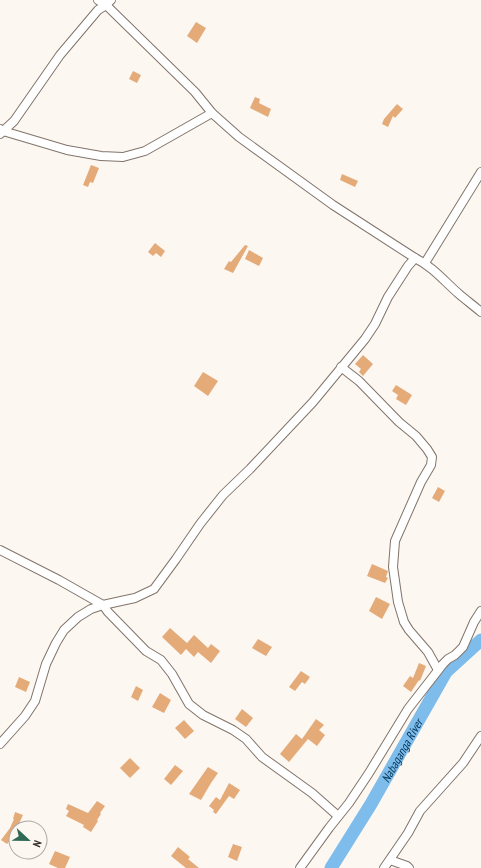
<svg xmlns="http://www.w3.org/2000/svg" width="481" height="868" font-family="'PT Sans Narrow',sans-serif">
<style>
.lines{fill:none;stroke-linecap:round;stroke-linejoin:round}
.river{stroke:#7ebcec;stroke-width:13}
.building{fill:#e4ab79}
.minor-casing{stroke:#81746a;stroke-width:10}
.minor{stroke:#fff;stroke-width:8}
.labels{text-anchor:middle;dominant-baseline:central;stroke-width:4;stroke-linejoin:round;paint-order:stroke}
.water-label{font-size:12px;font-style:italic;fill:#003352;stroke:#fdf7f2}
</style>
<rect width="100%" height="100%" fill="#fdf7f2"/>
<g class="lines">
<path class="river" id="s1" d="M 331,868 L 371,804 L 446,672 L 481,640"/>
</g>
<g class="building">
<polygon points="196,22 206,28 197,43 187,36"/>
<polygon points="133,71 141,75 137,83 129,79"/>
<polygon points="255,97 260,99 259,103 271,109 268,117 250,108"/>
<polygon points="397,104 403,109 395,118 393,116 388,127 382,124 384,119"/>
<polygon points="91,165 99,168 93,183 90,182 88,187 83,185"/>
<polygon points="342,174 358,181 355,187 340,180"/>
<polygon points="155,243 165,251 161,257 156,253 153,256 148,252"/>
<polygon points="245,245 248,246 233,273 224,269 229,261 231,262"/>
<polygon points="249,250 263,258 259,266 245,259"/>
<polygon points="363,355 373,364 363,376 359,372 361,369 355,364"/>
<polygon points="203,372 218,381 208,396 194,386"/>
<polygon points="396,385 412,395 406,405 396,399 398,395 392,391"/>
<polygon points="438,487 445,491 439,502 432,498"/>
<polygon points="372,564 388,571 386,577 388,578 385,583 367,576"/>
<polygon points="376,597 390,604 382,619 369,611"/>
<polygon points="170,628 187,643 194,635 208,648 211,644 220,651 211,663 198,652 194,657 186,649 181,655 162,637"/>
<polygon points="258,639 272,647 266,656 252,648"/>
<polygon points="419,663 426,666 420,681 419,680 411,692 403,686 410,676 413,678"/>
<polygon points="301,671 310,677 305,684 302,682 295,691 289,687"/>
<polygon points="19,677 30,682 26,692 15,687"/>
<polygon points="136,686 143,690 138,701 131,697"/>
<polygon points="160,693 171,700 164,713 152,707"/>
<polygon points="242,709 253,718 246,727 235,719"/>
<polygon points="316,719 324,725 319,730 325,735 317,746 308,739 289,762 280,754 296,734 302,739"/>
<polygon points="184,720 194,731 185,739 175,728"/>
<polygon points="130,758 140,768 130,778 120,768"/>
<polygon points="175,765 183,771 171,785 164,779"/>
<polygon points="208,767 218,773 211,783 201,800 189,794"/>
<polygon points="229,783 240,790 234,799 229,796 216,814 213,812 214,810 209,806 216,797 220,800"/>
<polygon points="97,801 105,806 100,813 101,814 97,820 98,821 91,832 83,827 84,825 66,816 69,811 66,809 68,804 88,813"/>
<polygon points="15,812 23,815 17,828 16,828 15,834 7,844 1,840 10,828 14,819 13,819"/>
<polygon points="233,844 242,847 237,861 228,857"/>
<polygon points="178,847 190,857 188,859 199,868 186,868 171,856"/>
<polygon points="55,851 70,857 65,868 58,868 49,864"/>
</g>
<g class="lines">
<g class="minor-casing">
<g id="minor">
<path d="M 98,0 L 106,5 L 195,92 L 212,113 L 239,137 L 333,205 L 415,258 C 433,267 444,281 459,294 C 466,300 474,306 481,312"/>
<polyline points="0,129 3,131 67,150 101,156 123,157 145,151 212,113"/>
<polyline points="0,134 14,121 60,55 98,10 106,5 111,0"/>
<polyline points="425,263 481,172"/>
<polyline points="341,367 359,381 399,422 416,436 427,449 432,457 431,465 421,482 395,541 393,567 398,602 404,622 409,630 428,652 438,670"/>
<polyline points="0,550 59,580 103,605 108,612 146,651 161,660 172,674 189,704 203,715 233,730 246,739 262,757 312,793 338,816"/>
<polyline points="0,744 25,716 35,701 46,664 56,643 64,630 78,617 91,609 103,605 121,601 135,598 154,589 176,559 200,524 223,495 250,469 313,402 365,339 375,324 388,297 408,266 415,258"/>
<polyline points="390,860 407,866 409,868"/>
<polyline points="300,868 329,828 349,803 369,773 408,709 443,664 448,659 455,655 463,647 474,622 481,611"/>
<polyline points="384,868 408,833 420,811 463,763 481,736"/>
</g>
</g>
<use href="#minor" class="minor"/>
</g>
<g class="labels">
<g class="water-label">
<text stroke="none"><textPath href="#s1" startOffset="137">Nabaganga River</textPath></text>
</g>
</g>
<g transform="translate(28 840) rotate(112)"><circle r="19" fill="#fdf7f2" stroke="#ada7a2"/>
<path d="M0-3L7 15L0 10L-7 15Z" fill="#2e6a55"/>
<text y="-6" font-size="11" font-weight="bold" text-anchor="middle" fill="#352f2b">N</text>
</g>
</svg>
